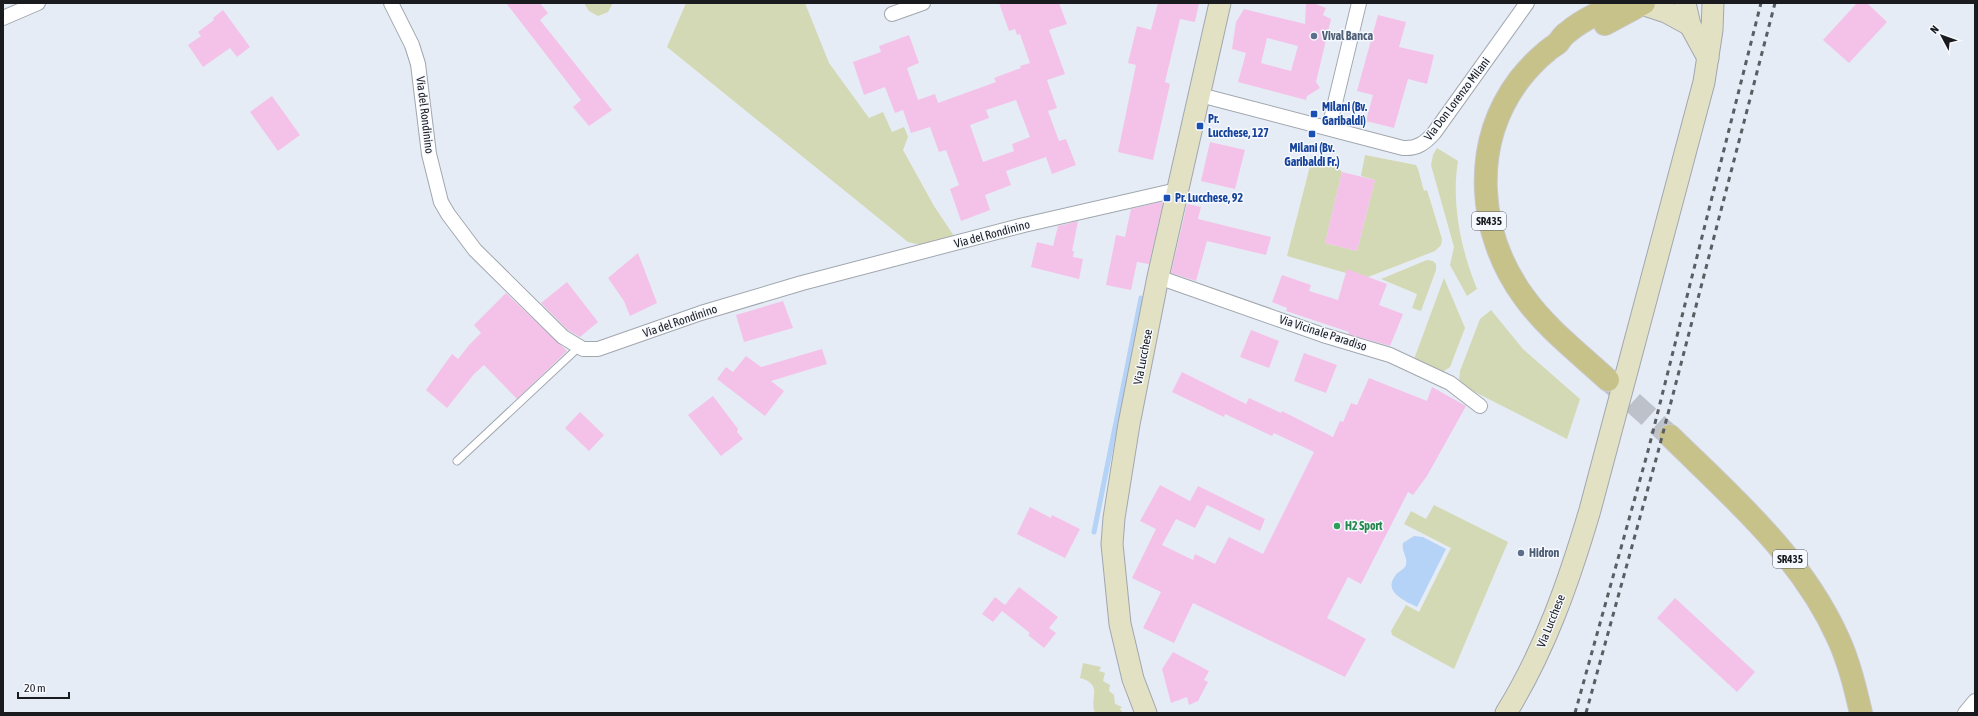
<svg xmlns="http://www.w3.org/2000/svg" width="1978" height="716" font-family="'Asap Condensed',sans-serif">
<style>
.green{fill:#d3d9b4}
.water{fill:#b5d2f7}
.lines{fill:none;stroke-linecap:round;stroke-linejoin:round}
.stream{stroke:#b5d2f7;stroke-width:5}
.building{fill:#f4c2e9;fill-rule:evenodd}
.primary-tunnel{stroke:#bdc2ca;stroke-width:22;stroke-dasharray:22 11;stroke-linecap:butt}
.lane-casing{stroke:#a1a7af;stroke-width:9}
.street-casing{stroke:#a1a7af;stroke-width:16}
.secondary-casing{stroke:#a1a7af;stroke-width:23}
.primary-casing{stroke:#c8c8c9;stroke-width:24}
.lane{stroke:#fff;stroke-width:7}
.street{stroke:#fff;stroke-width:14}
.secondary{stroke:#e3e1c4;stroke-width:21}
.primary{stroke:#c7c28a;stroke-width:22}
.rail{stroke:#5a5e63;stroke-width:3;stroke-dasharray:5 5;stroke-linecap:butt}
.service-dot{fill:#5c6f8a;stroke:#f6f9ff;stroke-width:1.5}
.transit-dot{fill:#1a4fb4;stroke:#f6f9ff;stroke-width:1.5}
.leisure-dot{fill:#2e9e5b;stroke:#f6f9ff;stroke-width:1.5}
.labels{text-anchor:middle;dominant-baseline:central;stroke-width:3;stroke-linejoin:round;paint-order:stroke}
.shield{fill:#f6f9ff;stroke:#5b5e62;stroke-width:1}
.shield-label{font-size:11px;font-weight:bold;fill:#191b1e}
.service-label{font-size:12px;font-weight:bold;fill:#4e5e75;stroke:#f6f9ff;text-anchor:start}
.street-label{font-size:12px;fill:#191b1e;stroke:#f6f9ff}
.transit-label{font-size:12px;font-weight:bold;fill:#164399;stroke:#f6f9ff;text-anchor:start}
.leisure-label{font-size:12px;font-weight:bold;fill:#27864d;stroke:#f6f9ff;text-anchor:start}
</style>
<rect width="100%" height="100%" fill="#e6ecf5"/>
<g class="green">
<polygon points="584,3 613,3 608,12 598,16 589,11"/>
<polygon points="686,3 805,3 829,63 869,118 883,112 892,132 904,127 908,137 903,150 934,206 954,236 921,245 908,242 667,47"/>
<path d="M 1437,148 L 1458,161 C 1451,203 1461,250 1477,289 L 1467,296 L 1450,265 L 1454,247 L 1431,165 L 1433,155 Z"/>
<polygon points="1365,155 1416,165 1418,169 1424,191 1427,190 1442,239 1441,245 1435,251 1368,277 1346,273 1287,256 1311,162 1338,168 1342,172 1325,243 1357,251 1375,180 1361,176"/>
<polygon points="1427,260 1433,261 1436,264 1436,270 1421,311 1412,308 1417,294 1381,279"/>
<polygon points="1444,278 1465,328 1450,367 1441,373 1413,362"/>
<polygon points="1491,310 1523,349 1580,399 1567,439 1463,386 1459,382 1460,371 1480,319"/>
<polygon points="1434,505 1508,542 1454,669 1392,635 1391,631 1406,605 1419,612 1451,548 1404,524 1411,511 1426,519"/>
<path d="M 1083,663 L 1101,667 L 1099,671 L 1105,673 L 1103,681 L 1110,685 L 1109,691 L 1114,695 L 1115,704 L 1122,707 L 1120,709 L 1123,713 L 1095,713 C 1089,697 1104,685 1080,678 Z"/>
</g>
<path class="water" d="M 1414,536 L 1423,537 L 1446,549 L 1417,607 C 1405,601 1383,592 1395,576 C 1398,571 1404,570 1406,565 C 1408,557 1401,551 1403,543 Z"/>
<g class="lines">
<polyline class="stream" points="1094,532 1141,298"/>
</g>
<g class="building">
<polygon points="506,3 540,3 548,13 540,20 612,110 589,126 573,107 581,100"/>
<path d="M 999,3 L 1059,3 L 1067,24 L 1049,30 L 1065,74 L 1047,80 L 1057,108 L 1048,111 L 1059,141 L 1066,139 L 1076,165 L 1052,174 L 1046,157 L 1006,171 L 1011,185 L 985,195 L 990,210 L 961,221 L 950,189 L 959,185 L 946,150 L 939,152 L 930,127 L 911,133 L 903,110 L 895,113 L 885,87 L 864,95 L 853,62 L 881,52 L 879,46 L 909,35 L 919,63 L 907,68 L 918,100 L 935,94 L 938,103 L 996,82 L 994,78 L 1021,68 L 1020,66 L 1030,63 L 1020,34 L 1017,35 L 1015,29 L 1009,31 ZM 1016,100 L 1030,137 L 1012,144 L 1014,151 L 983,162 L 970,125 L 989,118 L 986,110 Z"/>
<polygon points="1158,3 1199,3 1195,22 1180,19 1165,82 1170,84 1153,160 1118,152 1136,65 1128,63 1137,26 1151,30"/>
<path d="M 1306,3 L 1313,3 L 1326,8 L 1323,15 L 1331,19 L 1316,82 L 1320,88 L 1307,96 L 1306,100 L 1238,82 L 1246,53 L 1232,49 L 1236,22 L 1244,9 L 1305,24 ZM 1267,38 L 1298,46 L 1291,71 L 1261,63 Z"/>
<polygon points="1857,3 1867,3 1887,22 1849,63 1823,40"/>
<polygon points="223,10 250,47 237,57 230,48 203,67 188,45 201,36 198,32 214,20 213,18"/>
<polygon points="1378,15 1406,22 1399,47 1434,55 1427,84 1408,79 1394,128 1366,121 1373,95 1357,91"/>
<polygon points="272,96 300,135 278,151 250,112"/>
<polygon points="1210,142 1245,150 1235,189 1201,181"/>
<polygon points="1342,172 1375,180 1357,251 1325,243"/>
<polygon points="1161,202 1163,203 1149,264 1137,262 1131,290 1106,285 1116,235 1125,237 1131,209"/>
<polygon points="1187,204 1201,207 1198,219 1271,237 1266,255 1207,241 1196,281 1171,273"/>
<polygon points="1078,221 1072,251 1074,251 1073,257 1083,259 1079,279 1031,267 1037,242 1053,246 1058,226"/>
<polygon points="638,253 657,303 630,316 624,301 608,278"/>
<polygon points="1347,269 1387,284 1379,305 1403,314 1390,346 1348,334 1349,332 1286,311 1287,308 1272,302 1282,275 1311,285 1309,291 1338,300"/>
<polygon points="567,282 598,322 580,337 568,330 541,303"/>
<polygon points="506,293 567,351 517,399 484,365 474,374 447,408 426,390 452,354 458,359 470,344 481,333 474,325"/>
<polygon points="783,301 793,328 744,342 736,315"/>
<polygon points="1251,330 1279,341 1269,368 1240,357"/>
<polygon points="822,349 827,364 771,381 784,391 765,416 717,379 726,367 733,372 746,356 761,367"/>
<polygon points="1304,353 1337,365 1326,393 1294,381"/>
<polygon points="1182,372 1246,404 1249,398 1281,413 1282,411 1333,437 1340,421 1343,422 1351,403 1357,405 1369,378 1427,401 1432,387 1466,406 1427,476 1413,495 1408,492 1361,584 1348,577 1327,618 1366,639 1345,677 1193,603 1174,643 1143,628 1161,592 1132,578 1156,529 1140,521 1160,485 1190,501 1198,486 1265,519 1260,531 1207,505 1195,528 1176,519 1162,545 1193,560 1195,554 1215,564 1229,537 1263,554 1314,452 1274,433 1272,436 1225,414 1224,417 1172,392"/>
<polygon points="713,396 738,429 737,432 743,439 721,456 688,415"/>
<polygon points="580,412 604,435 589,451 565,428"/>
<polygon points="1030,507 1051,518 1052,515 1080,529 1065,558 1017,534"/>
<polygon points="1019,587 1058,617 1049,628 1056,633 1044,648 1028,635 1030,633 1002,611 993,622 982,614 995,597 1005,605"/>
<polygon points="1675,598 1755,672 1737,692 1657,618"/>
<polygon points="1173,652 1209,671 1204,680 1208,682 1198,701 1189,705 1187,697 1171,703 1162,669"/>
</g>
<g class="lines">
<polyline class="primary-tunnel" points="1608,380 1670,436"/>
<g class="lane-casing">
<polyline id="lane" points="457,461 579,347"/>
</g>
<g class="street-casing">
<g id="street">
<polyline points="391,3 412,45 418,64 429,154 441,202 448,214 475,250 563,337 583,349 598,349 701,313 802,283 1024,225 1177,190"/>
<polyline points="892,14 923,3"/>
<polyline points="3,18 38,3"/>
<path d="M 1200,95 L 1403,148 C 1417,149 1425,143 1434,133 L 1527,3"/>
<polyline points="1329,128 1359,3"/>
<polyline points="1158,277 1323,335 1390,355 1450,383 1480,406"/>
<polyline points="1965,713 1975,701"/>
</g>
</g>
<g class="secondary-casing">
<g id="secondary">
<polyline points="1685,3 1690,25 1708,58"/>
<polyline points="1642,4 1666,12 1690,25"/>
<polyline points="1146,713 1133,679 1120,624 1112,544 1114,518 1129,424 1158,277 1220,3"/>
<path d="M 1506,713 C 1545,650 1569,581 1590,510 L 1704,82 L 1712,30 L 1713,3"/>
</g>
</g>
<g class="primary-casing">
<g id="primary">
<polyline points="1605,24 1644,3"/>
<path d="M 1608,380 C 1580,354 1547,329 1524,297 C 1478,234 1470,146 1519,80 C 1527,70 1536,60 1546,52 C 1549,49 1554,46 1558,43 C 1561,39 1563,35 1568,32 C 1582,19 1601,13 1617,3"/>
<path d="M 1670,436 C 1733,498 1801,556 1838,638 C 1849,662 1855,687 1861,713"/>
</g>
</g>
<use href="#lane" class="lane"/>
<use href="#street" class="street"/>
<use href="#secondary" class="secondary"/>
<use href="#primary" class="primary"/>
<g class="rail">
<polyline points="1575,713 1648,451 1761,3"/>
<polyline points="1586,713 1658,452 1775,3"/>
</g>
</g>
<g class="service-dot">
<circle cx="1314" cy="36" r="4"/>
<circle cx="1521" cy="553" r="4"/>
</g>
<g class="transit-dot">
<rect x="1310" y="110" width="8" height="8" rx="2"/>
<rect x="1196" y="122" width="8" height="8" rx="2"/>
<rect x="1308" y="130" width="8" height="8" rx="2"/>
<rect x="1163" y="194" width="8" height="8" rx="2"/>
</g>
<circle class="leisure-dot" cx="1337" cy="526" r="4"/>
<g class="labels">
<g class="shield">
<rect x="1472" y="212" width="34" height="18" rx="3"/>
<rect x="1773" y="550" width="34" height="18" rx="3"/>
</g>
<g class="shield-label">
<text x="1489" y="221">SR435</text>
<text x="1790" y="559">SR435</text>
</g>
<g class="service-label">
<text x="1322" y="36">Vival Banca</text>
<text x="1529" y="553">Hidron</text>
</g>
<g class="street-label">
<text transform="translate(1457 99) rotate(-53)">Via Don Lorenzo Milani</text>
<text transform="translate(425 115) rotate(83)">Via del Rondinino</text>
<text transform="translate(992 234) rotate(-15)">Via del Rondinino</text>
<text transform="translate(680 321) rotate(-19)">Via del Rondinino</text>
<text transform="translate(1323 333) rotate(18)">Via Vicinale Paradiso</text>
<text transform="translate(1143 357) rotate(-79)">Via Lucchese</text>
<text transform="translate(1551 621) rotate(-68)">Via Lucchese</text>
</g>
<g class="transit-label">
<text x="1322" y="107">Milani (Bv.<tspan x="1322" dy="14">Garibaldi)</tspan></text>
<text x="1208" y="119">Pr.<tspan x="1208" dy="14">Lucchese, 127</tspan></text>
<text x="1312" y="148" text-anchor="middle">Milani (Bv.<tspan x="1312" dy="14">Garibaldi Fr.)</tspan></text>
<text x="1175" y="198">Pr. Lucchese, 92</text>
</g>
<g class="leisure-label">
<text x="1345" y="526">H2 Sport</text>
</g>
</g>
<rect width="1978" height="716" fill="none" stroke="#191b1e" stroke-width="8"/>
<g transform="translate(1942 36) rotate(311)" stroke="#f6f9ff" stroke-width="3" paint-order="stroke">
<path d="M0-3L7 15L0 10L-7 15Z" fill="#191b1e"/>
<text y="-6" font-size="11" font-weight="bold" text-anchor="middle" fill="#191b1e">N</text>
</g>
<path d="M18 692v6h51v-6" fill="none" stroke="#191b1e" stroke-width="2"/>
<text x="24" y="692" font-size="12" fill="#191b1e" stroke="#f6f9ff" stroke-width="3" paint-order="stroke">20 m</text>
</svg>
